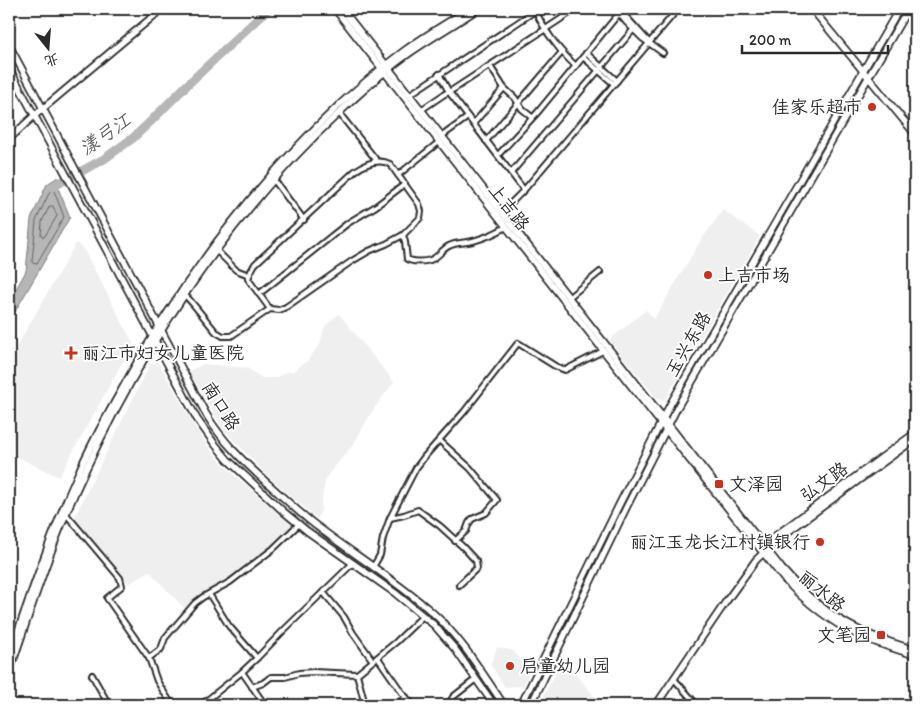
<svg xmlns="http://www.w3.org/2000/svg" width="924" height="714" font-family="Itim,'LXGW WenKai TC',sans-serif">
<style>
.built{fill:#efefef}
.water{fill:#b6b6b6;stroke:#7e7e7e}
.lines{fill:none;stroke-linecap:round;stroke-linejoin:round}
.shore{stroke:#636363;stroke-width:1}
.river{stroke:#b6b6b6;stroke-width:9}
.street-casing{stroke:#2b2b2b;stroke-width:8}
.secondary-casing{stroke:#2b2b2b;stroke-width:9}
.street{stroke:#fff;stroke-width:4}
.secondary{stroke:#fff;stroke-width:5.5}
.poi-dot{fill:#c8321e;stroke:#fff;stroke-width:2}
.labels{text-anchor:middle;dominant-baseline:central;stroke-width:4;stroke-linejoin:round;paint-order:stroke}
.poi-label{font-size:18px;fill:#2b2b2b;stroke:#fff;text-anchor:start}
.street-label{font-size:18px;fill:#2b2b2b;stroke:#fff}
.water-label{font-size:19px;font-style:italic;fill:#5c5c5c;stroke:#fff}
</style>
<rect width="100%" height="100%" fill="#fff"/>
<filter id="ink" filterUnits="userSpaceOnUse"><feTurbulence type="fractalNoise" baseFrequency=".02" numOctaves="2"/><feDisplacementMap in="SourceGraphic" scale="10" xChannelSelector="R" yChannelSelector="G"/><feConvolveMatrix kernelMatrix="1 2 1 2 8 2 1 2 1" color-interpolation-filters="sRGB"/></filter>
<g filter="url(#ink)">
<g class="built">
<polygon points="723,210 760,236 665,400 657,399 609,340 646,310 654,319 701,240"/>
<polygon points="76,243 83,248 133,343 59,477 9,453 9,360"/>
<polygon points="339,314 394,382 373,410 353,445 326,477 321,503 321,510 317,519 266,474 223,429 189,371 204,364 247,368 262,378 275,378 286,372 292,372 307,361 320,344 325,326"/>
<polygon points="157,362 163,370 193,424 212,452 234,475 294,527 270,549 224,583 211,588 186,610 149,571 129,584 74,518 150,364"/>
<polygon points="497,647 514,651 524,665 531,668 523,686 505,687 490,664 493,659"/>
<polygon points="563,659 600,703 602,705 539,705"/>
</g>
<polygon class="water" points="58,177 62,186 58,188 70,217 9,322 9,302 26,271 31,219 47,184"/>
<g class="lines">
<g class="shore">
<polygon points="51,190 54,191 64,217 37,263 34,264 32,262 36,221"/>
<polygon points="50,206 53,206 57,216 45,236 43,237 41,235 42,222"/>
</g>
<polyline class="river" points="52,187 104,159 133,138 149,123 187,85 268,9"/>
<g class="street-casing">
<g id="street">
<path d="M 535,9 C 542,28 561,53 576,66"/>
<polyline points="615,9 626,22 642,38 663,53"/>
<polyline points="619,9 648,41"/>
<polyline points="586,53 617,81"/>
<polyline points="583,57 614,84"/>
<polyline points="490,66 504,88 515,98 522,109 532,117"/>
<polyline points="439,74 449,92 524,190"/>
<polyline points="409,95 538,9"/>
<polyline points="421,110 443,95 454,89 576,9"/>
<polyline points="339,113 377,161"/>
<polyline points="474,123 504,88"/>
<polyline points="442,136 468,117"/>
<polyline points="486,141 562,52"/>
<polyline points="498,155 537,113 621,11"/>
<polyline points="511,173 633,30"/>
<polyline points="398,175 439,142"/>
<polyline points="274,180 304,220"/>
<polyline points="502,212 524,190 678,9"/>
<path d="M 403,235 L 405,242 L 407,259 C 412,262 424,262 430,260 C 438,258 442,249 449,246 C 456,242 465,243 473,241 C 484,238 496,233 506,227"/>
<polyline points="217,251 236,270 249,275"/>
<polyline points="259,294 348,223 376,206 405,184"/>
<path d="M 185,295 L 193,304 L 216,332 L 223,336 L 231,336 L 270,309 L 279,310 L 286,307 L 352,261 L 369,251 L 386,244 L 403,235 L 420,218 L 421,211 L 419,204 L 390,164 C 378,158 365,164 355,171 L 255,264 L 251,271 L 248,279 L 270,309"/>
<polyline points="568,298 600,272"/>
<polyline points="439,440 470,468 497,500 486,513 472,519 469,523 466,531 455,541"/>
<polyline points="66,514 120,578 122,586 107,598 149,658 157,681 172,705"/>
<polyline points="390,518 404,515 418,510 440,526 463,547 476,561 477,568 459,585"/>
<polyline points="373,567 380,555 383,538 390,518 416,468 425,456 464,412 518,343 555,366 565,370 603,351"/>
<polyline points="323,592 344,617 353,633 373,661"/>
<polyline points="209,594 229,626 257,658"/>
<polyline points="149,658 161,649 165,638 195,603 203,597 230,582 273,549 299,524"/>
<polyline points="378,658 403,694 413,705"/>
<polyline points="357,674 396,642 423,616"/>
<polyline points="92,675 109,705"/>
<polyline points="674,679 697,705"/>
<polyline points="252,687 263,683 271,677 285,677 299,673 313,672 357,674 365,705"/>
<polyline points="201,705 242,672"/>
<polyline points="265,705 242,672 257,658 283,631 353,563"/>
<polyline points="396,705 406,697"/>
<polyline points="448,705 453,697 476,679"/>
</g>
</g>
<g class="secondary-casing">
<g id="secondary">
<path d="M 335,9 L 625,378 L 784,579 C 805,601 829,621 856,634 C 875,643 895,649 915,655"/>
<path d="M 342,9 L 782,569 C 803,593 828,615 857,629 C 875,638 896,644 915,650"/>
<polyline points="812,9 915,134"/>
<path d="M 9,45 L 206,414 C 222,441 243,461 266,482 C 282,496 297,511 314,524 C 353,554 396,580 433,613 C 462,639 482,673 504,705"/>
<polyline points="9,68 197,419 214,443 228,460 284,512 307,531 395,593 434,625 455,649 494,705"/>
<polyline points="9,139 34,116 162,9"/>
<polyline points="763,547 775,536 915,433"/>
<path d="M 9,657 C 30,596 51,534 78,474 C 89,448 103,423 117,398 C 175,291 249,190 338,106 C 359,87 381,68 404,51 C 424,36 447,23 469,9"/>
<path d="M 9,673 C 32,606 53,538 84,473 C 147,339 232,212 341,111 C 362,91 384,71 408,54 C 431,38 455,24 478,9"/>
<polyline points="521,705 619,505 671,403 899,9"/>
<polyline points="531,705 626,508 678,406 908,9"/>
<polyline points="656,705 725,603 756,560 778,539 915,439"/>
</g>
</g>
<use href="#street" class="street"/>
<use href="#secondary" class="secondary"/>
</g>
</g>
<g class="poi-dot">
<circle cx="872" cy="107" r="5"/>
<circle cx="708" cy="275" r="5"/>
<path d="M68.5 345.5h5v5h5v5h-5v5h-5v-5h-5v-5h5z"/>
<rect x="714" y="479" width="10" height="10" rx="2.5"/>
<circle cx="820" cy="542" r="5"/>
<rect x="876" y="630" width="10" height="10" rx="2.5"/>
<circle cx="510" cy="666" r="5"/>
</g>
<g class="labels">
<g class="poi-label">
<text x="862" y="107" text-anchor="end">佳家乐超市</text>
<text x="718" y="275">上吉市场</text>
<text x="82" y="353">丽江市妇女儿童医院</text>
<text x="729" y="484">文泽园</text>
<text x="810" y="542" text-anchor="end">丽江玉龙长江村镇银行</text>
<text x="871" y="635" text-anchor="end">文笔园</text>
<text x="520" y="666">启童幼儿园</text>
</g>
<g class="street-label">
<text transform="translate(509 207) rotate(52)">上吉路</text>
<text transform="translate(688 344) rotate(-60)">玉兴东路</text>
<text transform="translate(221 406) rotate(58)">南口路</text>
<text transform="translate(824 482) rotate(-36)">弘文路</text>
<text transform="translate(822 591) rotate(39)">丽水路</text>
</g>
<g class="water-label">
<text transform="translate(105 134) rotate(-35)">漾弓江</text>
</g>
</g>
<rect width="924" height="714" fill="none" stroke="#fff" stroke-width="30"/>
<rect x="15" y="15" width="894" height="684" fill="none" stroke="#2b2b2b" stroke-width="2" filter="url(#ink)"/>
<g transform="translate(48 48) rotate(163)" stroke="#ffffff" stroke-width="4" paint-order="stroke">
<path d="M0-4L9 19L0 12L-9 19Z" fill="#2b2b2b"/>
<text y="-8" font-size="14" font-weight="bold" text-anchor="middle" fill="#2b2b2b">北</text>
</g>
<path d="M742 45v8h146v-8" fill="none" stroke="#2b2b2b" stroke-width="2.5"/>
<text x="749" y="45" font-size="15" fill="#2b2b2b" stroke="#ffffff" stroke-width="4" paint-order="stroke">200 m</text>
</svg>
